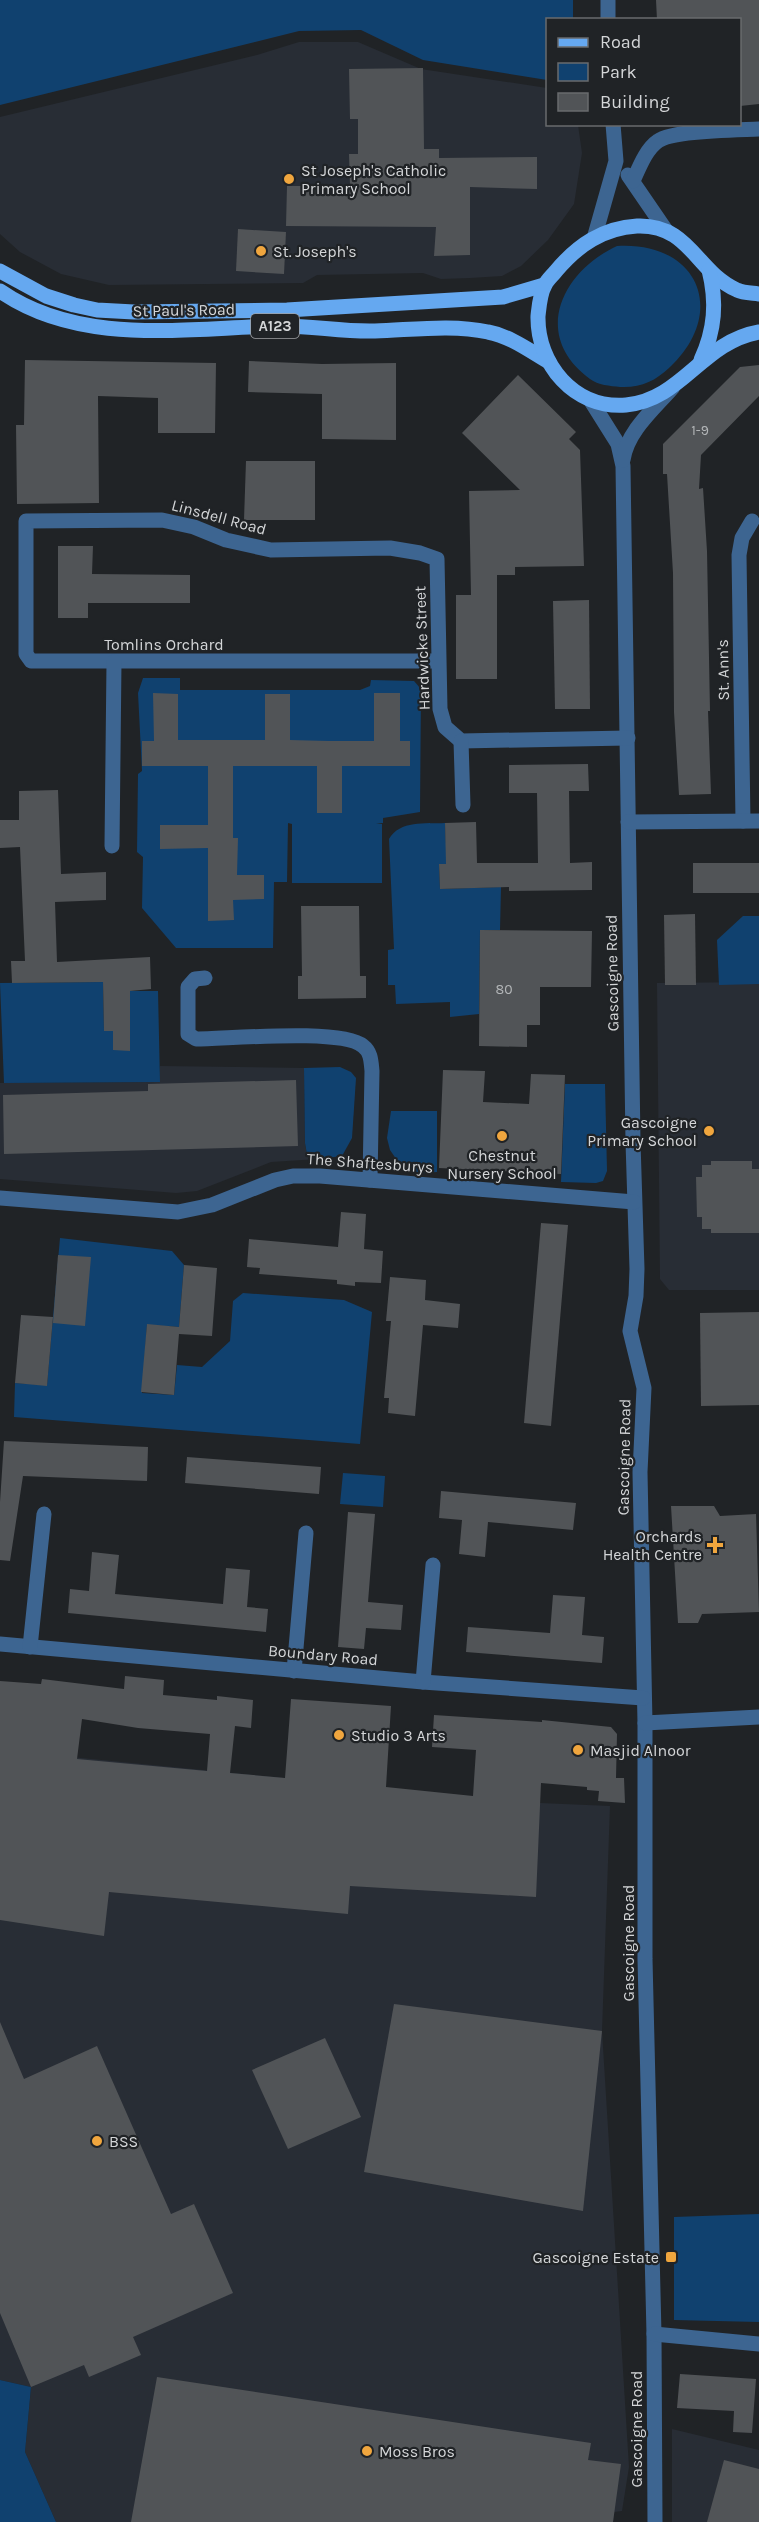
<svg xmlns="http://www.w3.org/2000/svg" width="759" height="2522" font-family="Karla,sans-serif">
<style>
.built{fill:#282d35}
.green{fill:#10416f}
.building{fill:#515457;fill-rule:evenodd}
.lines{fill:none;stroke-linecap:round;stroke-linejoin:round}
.minor{stroke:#3d6591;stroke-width:15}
.major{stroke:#65a8f0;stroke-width:15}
.poi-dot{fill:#f0a63e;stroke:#202326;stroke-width:2}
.labels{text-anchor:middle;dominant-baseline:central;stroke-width:4.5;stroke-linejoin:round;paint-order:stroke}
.number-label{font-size:14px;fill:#b3b6b8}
.shield{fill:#202326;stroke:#9ea0a3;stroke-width:1.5}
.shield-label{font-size:15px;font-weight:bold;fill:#d4d6d8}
.poi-label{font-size:16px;fill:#d4d6d8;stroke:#202326;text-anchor:start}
.street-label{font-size:16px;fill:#d4d6d8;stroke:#202326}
</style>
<rect width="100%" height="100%" fill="#202326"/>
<g class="built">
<polygon points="299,42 358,42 421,69 547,88 548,124 578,125 582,153 574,204 548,240 521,266 502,276 470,278 441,279 423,273 317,275 303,283 109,285 61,274 20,252 0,234 0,117 257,55"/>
<polygon points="759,982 759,1290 669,1290 660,1279 657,983"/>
<polygon points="160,1066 304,1068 305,1143 307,1154 318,1159 271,1162 197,1191 176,1193 0,1179 0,1083 159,1082"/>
<polygon points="0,1750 540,1803 610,1806 602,2031 629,2467 622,2511 614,2512 613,2522 56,2522 25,2452 31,2387 0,2380"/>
<polygon points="672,2429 759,2450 759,2522 672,2522"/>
</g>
<g class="green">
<polygon points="0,0 573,0 573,19 548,20 547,80 423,60 361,30 299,31 0,105"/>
<path d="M 617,246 C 698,241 729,312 669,368 C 655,381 641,388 620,387 C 610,386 598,385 590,379 C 531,336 561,272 617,246 Z"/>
<polygon points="143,678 180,678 180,690 360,690 370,686 371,680 414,681 421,689 420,812 383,818 383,823 376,823 382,824 382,883 292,883 292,824 288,823 287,882 274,882 273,948 176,948 142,908 143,857 137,852 138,774 142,771 138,693"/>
<path d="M 445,823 L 447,864 L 439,864 L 440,889 L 501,887 L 500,930 L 480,930 L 479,1014 L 450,1017 L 450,1002 L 396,1004 L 395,985 L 388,985 L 388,950 L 394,949 L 389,839 C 400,820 425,824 445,823 Z"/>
<polygon points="743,916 759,916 759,984 719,985 717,940"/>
<polygon points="103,982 104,1031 130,1030 130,991 158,991 160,1082 4,1083 0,983"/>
<polygon points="340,1067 351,1072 356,1078 352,1138 342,1156 318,1159 307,1154 305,1143 304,1068"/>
<polygon points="565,1084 605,1084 607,1171 603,1181 596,1183 561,1182"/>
<polygon points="391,1111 437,1111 437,1172 415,1174 401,1166 390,1150 387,1138"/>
<polygon points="60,1238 172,1251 184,1265 179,1327 147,1325 142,1393 174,1395 177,1365 202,1367 230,1341 233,1301 243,1293 344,1300 372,1312 360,1444 14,1417 15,1383 47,1385"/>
<polygon points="343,1473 385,1476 383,1507 340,1504"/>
<polygon points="759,2214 759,2322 674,2320 674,2217"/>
<polygon points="0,2380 31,2387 25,2452 56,2522 0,2522"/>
</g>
<g class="building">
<polygon points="656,0 759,0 759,104 740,106 740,20 657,20"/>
<polygon points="423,68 424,149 439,149 439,158 537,157 537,189 470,187 470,255 434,256 436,227 286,226 287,186 350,186 349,154 358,154 358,119 350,119 349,69"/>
<polygon points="238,229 286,232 284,274 236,271"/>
<polygon points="25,360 216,363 215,433 158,433 158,398 98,396 99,503 17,504 16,425 24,425"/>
<polygon points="249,361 322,364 396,363 396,440 322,439 322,394 248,392"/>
<polygon points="759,365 759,396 701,455 699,489 703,488 707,551 710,711 708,711 711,794 679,795 674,712 673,573 667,474 663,474 663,444 740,367"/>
<polygon points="518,375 576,432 569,439 580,450 584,566 515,567 515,575 497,575 497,679 456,679 456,595 471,595 469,491 520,490 462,433"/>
<polygon points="246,461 315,461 315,520 244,520"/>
<polygon points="58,546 93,546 92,574 190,575 190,603 88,603 88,618 58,618"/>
<polygon points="589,600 590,709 555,709 553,601"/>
<polygon points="153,693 178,694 178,740 265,740 265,694 290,694 290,740 329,741 374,741 374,693 400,693 400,741 410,741 410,766 342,766 342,813 317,813 317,766 233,766 233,838 238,838 237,875 264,875 264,899 233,900 234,920 208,921 208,848 160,849 160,825 208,825 208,766 142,766 142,741 154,741"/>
<polygon points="588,764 589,791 569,791 570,863 592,862 592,890 509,891 509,887 440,889 439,864 446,864 445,823 476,822 477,863 538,863 537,793 509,793 509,765"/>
<polygon points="58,790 61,874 106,872 106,900 55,902 57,962 150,957 151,989 130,991 130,1051 113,1050 113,1031 104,1031 103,982 12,983 11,961 25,961 20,847 0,848 0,820 19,820 19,791"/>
<rect x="693" y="863" width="66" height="30"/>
<polygon points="301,906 359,906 360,976 366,976 366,998 298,999 298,976 302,976"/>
<polygon points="695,914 696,985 665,985 664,915"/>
<polygon points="480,930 592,931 591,987 540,987 540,1025 527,1025 527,1047 479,1046"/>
<polygon points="443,1070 485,1071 483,1102 529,1104 531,1074 565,1075 561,1174 439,1168"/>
<polygon points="296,1080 298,1146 4,1154 3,1095 148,1091 148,1084"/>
<polygon points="711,1161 752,1161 752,1169 759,1169 759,1233 711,1233 711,1229 702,1229 702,1217 697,1217 696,1177 702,1177 702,1165 711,1165"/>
<polygon points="341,1212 366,1214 364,1249 383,1251 381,1283 355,1282 355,1286 337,1284 337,1280 259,1274 260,1268 247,1267 249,1239 338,1247"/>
<polygon points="541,1223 568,1225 551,1426 524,1423"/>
<polygon points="58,1255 91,1257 85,1326 53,1323"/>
<polygon points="184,1265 217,1268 212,1336 179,1334 174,1395 141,1392 147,1324 179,1327"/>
<polygon points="390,1277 426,1280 425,1300 460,1304 458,1328 423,1325 415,1416 388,1413 389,1398 384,1398 391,1321 386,1321"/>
<polygon points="759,1312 759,1405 701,1406 700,1313"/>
<polygon points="21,1315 53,1317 47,1386 15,1383"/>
<polygon points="4,1441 148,1447 147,1481 23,1476 10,1561 0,1560 0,1502"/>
<polygon points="187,1457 321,1467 319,1494 185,1483"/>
<polygon points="441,1491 576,1503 573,1530 488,1522 485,1557 459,1554 462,1520 439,1518"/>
<polygon points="671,1506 714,1506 720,1516 756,1514 759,1612 702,1614 698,1623 678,1623"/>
<polygon points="348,1512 375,1514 368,1602 403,1605 401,1630 366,1628 364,1649 338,1647"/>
<polygon points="92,1552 119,1555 115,1594 223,1604 226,1568 250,1570 247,1607 268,1609 266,1632 68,1613 70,1589 89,1591"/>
<polygon points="553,1595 585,1597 582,1635 604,1637 602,1663 466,1652 468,1627 550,1633"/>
<path d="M 125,1676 L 164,1680 L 163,1695 L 217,1700 L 217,1696 L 253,1700 L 251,1728 L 235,1726 L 230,1773 L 285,1778 L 291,1699 L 391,1706 L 386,1787 L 473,1796 L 476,1750 L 432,1747 L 434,1715 L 542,1722 L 542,1720 L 611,1727 L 617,1734 L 616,1778 L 624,1778 L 625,1803 L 598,1801 L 599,1791 L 587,1790 L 587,1787 L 541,1783 L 536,1897 L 350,1886 L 348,1914 L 109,1892 L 104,1936 L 0,1920 L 0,1681 L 41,1684 L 42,1679 L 124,1689 ZM 82,1719 L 138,1728 L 210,1734 L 207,1771 L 77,1759 Z"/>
<polygon points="394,2004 602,2031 583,2211 364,2172"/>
<polygon points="0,2022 24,2079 97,2046 171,2214 194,2204 233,2293 133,2337 141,2355 89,2377 84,2365 31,2387 0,2313"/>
<polygon points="325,2038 361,2117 288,2149 252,2070"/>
<polygon points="680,2374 756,2379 752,2433 733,2432 734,2411 677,2408"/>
<polygon points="157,2377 591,2443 588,2460 621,2464 613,2522 131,2522"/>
<polygon points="724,2460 759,2469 759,2522 707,2522"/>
</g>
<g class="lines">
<g class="minor">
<polyline points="608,0 608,20"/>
<polyline points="628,175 665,229"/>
<path d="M 633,181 C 639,168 646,149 658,141 C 673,130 737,130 759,129"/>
<polyline points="595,235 616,161 613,124"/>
<polyline points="591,401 618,444 623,466 633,1142 637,1269 636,1296 630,1331 644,1388 640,1472 645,1723 645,1959 654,2334 655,2522"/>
<path d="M 623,460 C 627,431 655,408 673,387"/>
<polyline points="439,661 31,661 26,654 26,521 162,520 194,527 226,540 271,550 390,548 420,553 437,559 440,709 445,727 461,741 628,738"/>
<polyline points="461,741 463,805"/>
<polyline points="743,821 739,555 742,538 752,521"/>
<polyline points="628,822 759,821"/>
<polyline points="112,846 114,662"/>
<path d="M 205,978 L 195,979 L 188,987 L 188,1034 L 196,1039 C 228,1039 342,1028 363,1046 C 371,1052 371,1061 372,1071 L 370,1180"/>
<polyline points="0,1198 178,1212 212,1205 275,1180 293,1176 320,1176 634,1202"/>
<polyline points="0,1644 423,1682 643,1698"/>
<polyline points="30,1647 44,1514"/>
<polyline points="294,1671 306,1533"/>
<polyline points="423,1682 433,1565"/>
<polyline points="645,1723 759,1717"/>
<polyline points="654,2334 759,2344"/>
</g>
<g class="major">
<polyline points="0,271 46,296 74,305 97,310 134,312 287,310 503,297 544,285"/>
<path d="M 0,291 C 82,348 190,327 284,326 C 314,326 344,332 375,331 C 411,330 452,324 488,332 C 510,336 530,351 549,362"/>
<path d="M 759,294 C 752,293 743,293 737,290 C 696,272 690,224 637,226 C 603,228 578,245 556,271 C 553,275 547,280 545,285 C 540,293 539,307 538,316 C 537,364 574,409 626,405 C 682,400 702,342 759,332"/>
<path d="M 701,360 C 715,330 717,302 709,270"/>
</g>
</g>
<g class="poi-dot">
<circle cx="289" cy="179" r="6"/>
<circle cx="261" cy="251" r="6"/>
<circle cx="709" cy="1131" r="6"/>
<circle cx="502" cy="1136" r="6"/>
<path d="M712 1536h6v6h6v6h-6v6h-6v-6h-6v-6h6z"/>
<circle cx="339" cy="1735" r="6"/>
<circle cx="578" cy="1750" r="6"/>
<circle cx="97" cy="2141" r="6"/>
<rect x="665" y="2251" width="12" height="12" rx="3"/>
<circle cx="367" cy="2451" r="6"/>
</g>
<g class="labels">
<g class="number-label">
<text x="700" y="430">1-9</text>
<text x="504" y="989">80</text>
</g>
<rect class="shield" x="251" y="314" width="48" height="24" rx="4.5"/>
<g class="shield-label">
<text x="275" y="326">A123</text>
</g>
<g class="poi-label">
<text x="301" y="170">St Joseph's Catholic<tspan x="301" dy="18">Primary School</tspan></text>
<text x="273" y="251">St. Joseph's</text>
<text x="697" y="1122" text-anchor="end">Gascoigne<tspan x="697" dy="18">Primary School</tspan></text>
<text x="502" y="1155" text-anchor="middle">Chestnut<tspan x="502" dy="18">Nursery School</tspan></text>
<text x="702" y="1536" text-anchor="end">Orchards<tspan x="702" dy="18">Health Centre</tspan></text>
<text x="351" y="1735">Studio 3 Arts</text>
<text x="590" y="1750">Masjid Alnoor</text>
<text x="109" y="2141">BSS</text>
<text x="659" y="2257" text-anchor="end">Gascoigne Estate</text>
<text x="379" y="2451">Moss Bros</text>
</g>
<g class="street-label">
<text transform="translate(184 310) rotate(-1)">St Paul's Road</text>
<text transform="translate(219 517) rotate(15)">Linsdell Road</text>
<text x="164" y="644">Tomlins Orchard</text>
<text transform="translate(422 648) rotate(-92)">Hardwicke Street</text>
<text transform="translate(723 670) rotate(-91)">St. Ann's</text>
<text transform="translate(612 973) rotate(-91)">Gascoigne Road</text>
<text transform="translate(370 1163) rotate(4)">The Shaftesburys</text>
<text transform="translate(624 1457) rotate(-89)">Gascoigne Road</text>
<text transform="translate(323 1655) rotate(5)">Boundary Road</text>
<text transform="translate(628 1943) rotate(-90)">Gascoigne Road</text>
<text transform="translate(636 2429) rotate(-90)">Gascoigne Road</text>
</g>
</g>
<rect x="546" y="18" width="195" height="108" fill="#202326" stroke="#686b6d" stroke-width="1.5"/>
<rect x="558" y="38" width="30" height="9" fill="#65a8f0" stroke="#686b6d" stroke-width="1.5"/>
<text x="600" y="48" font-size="18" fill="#d4d6d8">Road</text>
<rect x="558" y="63" width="30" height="18" fill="#10416f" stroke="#686b6d" stroke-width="1.5"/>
<text x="600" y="78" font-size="18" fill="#d4d6d8">Park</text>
<rect x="558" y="93" width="30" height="18" fill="#515457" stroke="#686b6d" stroke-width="1.5"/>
<text x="600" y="108" font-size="18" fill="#d4d6d8">Building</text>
</svg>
